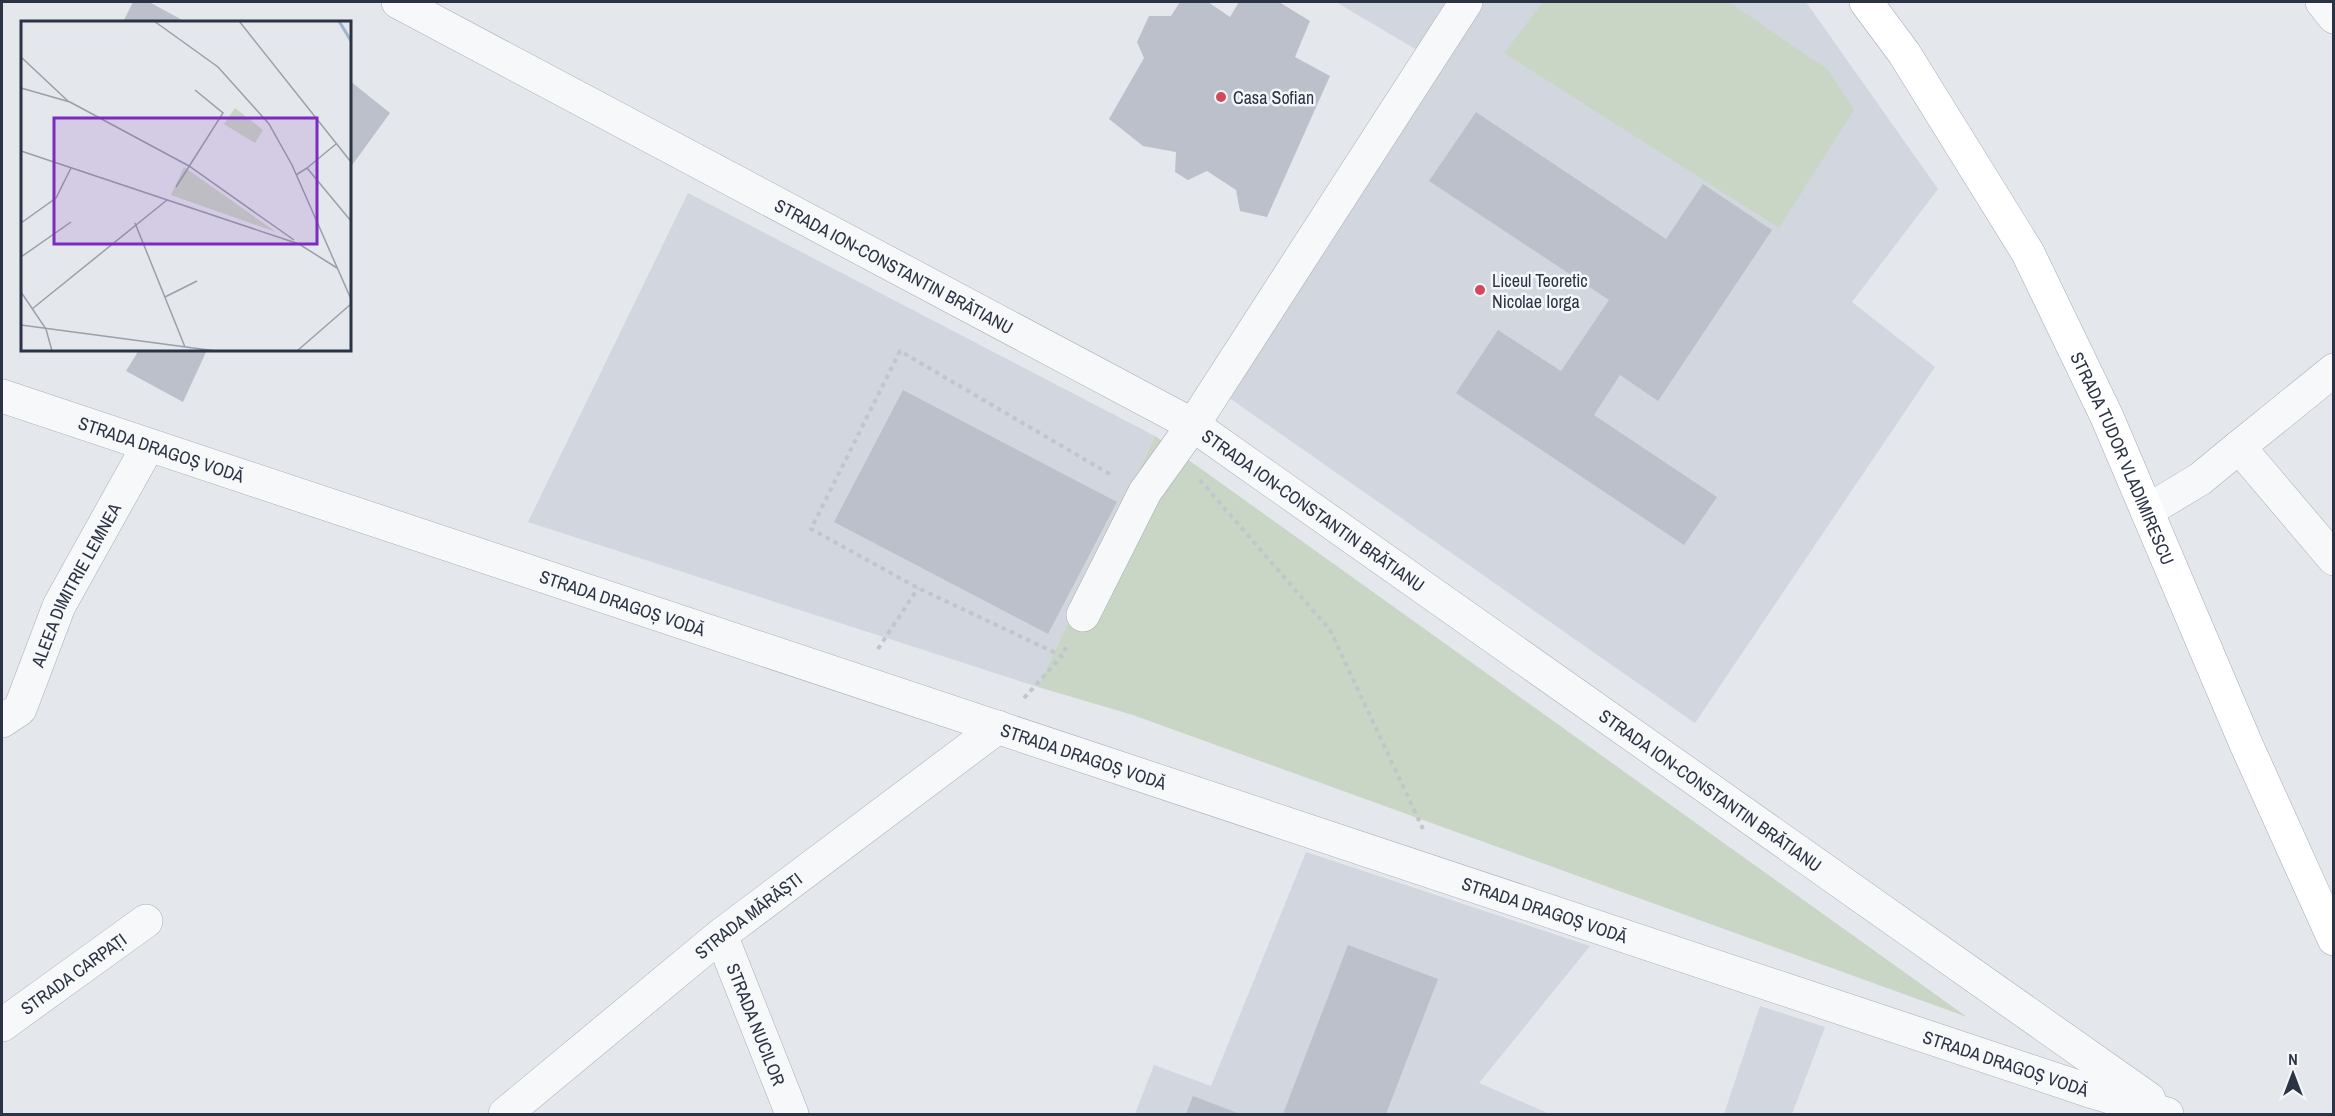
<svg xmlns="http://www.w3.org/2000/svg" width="2335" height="1116" font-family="'Archivo Narrow',sans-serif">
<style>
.built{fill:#d2d6de}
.green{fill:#c9d6c5}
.building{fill:#bbc0ca}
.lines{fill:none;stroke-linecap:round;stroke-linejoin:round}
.minor-casing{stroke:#a9aeb7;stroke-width:34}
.major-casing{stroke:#a3abb8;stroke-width:34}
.path{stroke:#c2c5cb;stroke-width:4;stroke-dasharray:4.5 4.5;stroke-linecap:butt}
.minor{stroke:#f7f8fa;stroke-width:33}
.major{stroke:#fff;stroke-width:33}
.poi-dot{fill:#d1495b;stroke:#f4f6f9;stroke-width:2}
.labels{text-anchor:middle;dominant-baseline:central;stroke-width:5;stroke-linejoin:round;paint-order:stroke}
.poi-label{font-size:18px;fill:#2b3445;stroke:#f4f6f9;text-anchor:start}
.street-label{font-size:18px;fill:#2b3445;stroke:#f4f6f9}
.inset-river{fill:none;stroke:#9fb4cc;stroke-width:3}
.inset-road{fill:none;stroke:#9a9fa9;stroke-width:1.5}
.view{fill:#7b2cbf;fill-opacity:0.15;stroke:#7b2cbf;stroke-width:3}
.inset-edge{fill:none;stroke:#2b3445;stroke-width:3}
</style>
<rect width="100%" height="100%" fill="#e4e7ec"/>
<g class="built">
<polygon points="1336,2 1806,2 1938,189 1852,302 1935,367 1695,723 1215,388 1437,62"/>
<polygon points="688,193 1155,436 1038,687 528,522"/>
<polygon points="1306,852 1590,946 1479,1083 1550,1114 1135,1114 1154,1065 1211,1086"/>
<polygon points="1760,1006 1825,1027 1792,1114 1724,1114"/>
</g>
<g class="green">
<polygon points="1543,2 1729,2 1828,70 1854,110 1779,228 1504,53"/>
<polygon points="1155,436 1225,486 1967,1017 1133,715 1038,687"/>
</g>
<g class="building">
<polygon points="133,2 149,2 186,22 123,22"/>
<polygon points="1180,2 1208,2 1230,17 1239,2 1279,2 1310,21 1295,57 1330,76 1267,217 1240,211 1236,190 1207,171 1188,180 1175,172 1176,152 1143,146 1109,119 1144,58 1137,42 1149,16 1171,16"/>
<polygon points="350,81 390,113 350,168"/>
<polygon points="1476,112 1666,239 1703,184 1772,230 1658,401 1620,375 1594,415 1717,497 1684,545 1456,393 1498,330 1561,371 1609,300 1429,181"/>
<polygon points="139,350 207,350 183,402 126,371"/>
<polygon points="903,390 1117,502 1048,634 834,522"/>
<polygon points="1348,945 1438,979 1386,1114 1283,1114"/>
<polygon points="1193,1096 1240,1114 1186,1114"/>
</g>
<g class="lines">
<g class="minor-casing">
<g id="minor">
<path id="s1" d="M 398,2 L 1193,425 L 2149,1099"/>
<polyline points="2322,2 2334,17"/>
<path id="s2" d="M 2,396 L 2093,1092 L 2167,1114"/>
<polyline points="2239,447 2334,370"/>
<polyline points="2147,511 2200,479 2239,447 2334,559"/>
<polyline points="1083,615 1145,492 1193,425 1466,2"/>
<path id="s3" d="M 2,721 L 20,709 L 59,606 L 148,446"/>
<path id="s4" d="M 721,935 L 792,1114"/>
<path id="s5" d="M 2,1025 L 146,921"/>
<path id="s6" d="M 505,1114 L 721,935 L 998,727"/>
</g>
</g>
<g class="major-casing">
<g id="major">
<path id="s7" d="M 1866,2 L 1904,53 L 2028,253 L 2107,417 L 2246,744 L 2334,939"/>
</g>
</g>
<g class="path">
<polyline points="1200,480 1330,630 1423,829"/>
<polyline points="1066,647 1062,656 918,588 811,529 900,351 1113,476"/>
<polyline points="878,649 918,588"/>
<polyline points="1024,698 1062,656"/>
</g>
<use href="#minor" class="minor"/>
<use href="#major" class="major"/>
</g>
<g class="poi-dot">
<circle cx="1221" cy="97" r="6"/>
<circle cx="1480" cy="290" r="6"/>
</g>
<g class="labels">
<g class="poi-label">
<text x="1233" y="97">Casa Sofian</text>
<text x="1492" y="280">Liceul Teoretic<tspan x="1492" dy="21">Nicolae Iorga</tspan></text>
</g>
<g class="street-label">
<text stroke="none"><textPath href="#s1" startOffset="562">STRADA ION-CONSTANTIN BRĂTIANU</textPath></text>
<text stroke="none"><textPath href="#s2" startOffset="168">STRADA DRAGOȘ VODĂ</textPath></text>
<text stroke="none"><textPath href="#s7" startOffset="525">STRADA TUDOR VLADIMIRESCU</textPath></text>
<text stroke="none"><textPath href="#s1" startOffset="1048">STRADA ION-CONSTANTIN BRĂTIANU</textPath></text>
<text stroke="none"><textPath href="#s3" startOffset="158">ALEEA DIMITRIE LEMNEA</textPath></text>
<text stroke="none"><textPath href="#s2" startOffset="654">STRADA DRAGOȘ VODĂ</textPath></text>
<text stroke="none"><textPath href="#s2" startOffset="1140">STRADA DRAGOȘ VODĂ</textPath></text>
<text stroke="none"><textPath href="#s1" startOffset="1534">STRADA ION-CONSTANTIN BRĂTIANU</textPath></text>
<text stroke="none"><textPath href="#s2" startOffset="1626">STRADA DRAGOȘ VODĂ</textPath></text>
<text stroke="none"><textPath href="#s6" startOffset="314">STRADA MĂRĂȘTI</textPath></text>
<text stroke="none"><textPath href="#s5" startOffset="88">STRADA CARPAȚI</textPath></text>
<text stroke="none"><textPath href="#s4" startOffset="96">STRADA NUCILOR</textPath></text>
<text stroke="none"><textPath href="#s2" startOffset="2112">STRADA DRAGOȘ VODĂ</textPath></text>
</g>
</g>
<g transform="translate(21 21)">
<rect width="330" height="330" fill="#e4e7ec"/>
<path d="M 214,87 L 242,109 L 234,122 L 203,103 ZM 163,146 L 255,211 L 150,174 Z" fill="#c9d6c5"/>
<path class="inset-river" d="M 318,0 L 330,20"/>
<path class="inset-road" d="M 133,0 L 197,46 L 248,103 L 271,144 L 330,278M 218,0 L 330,141M 0,36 L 48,81M 0,67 L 49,81 L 168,145 L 273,219M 0,130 L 278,223 L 316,247M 286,147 L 315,123M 275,154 L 286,147 L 330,200M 155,166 L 202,92 L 174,69M 0,202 L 35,177 L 50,147M 114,202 L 164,326M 0,236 L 50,201M 0,271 L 25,308 L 31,330M 144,276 L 176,260M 11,288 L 146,179M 0,304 L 195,330M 276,330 L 330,283"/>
<path class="view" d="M 33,97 L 296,97 L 296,223 L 33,223 Z"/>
<rect width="330" height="330" class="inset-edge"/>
</g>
<rect width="2335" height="1116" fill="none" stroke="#2b3445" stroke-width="6"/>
<g transform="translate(2293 1074)" stroke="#f4f6f9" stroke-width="4.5" paint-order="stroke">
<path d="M0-4.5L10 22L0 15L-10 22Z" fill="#2b3445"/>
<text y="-9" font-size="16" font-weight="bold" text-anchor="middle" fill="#2b3445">N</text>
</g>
</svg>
